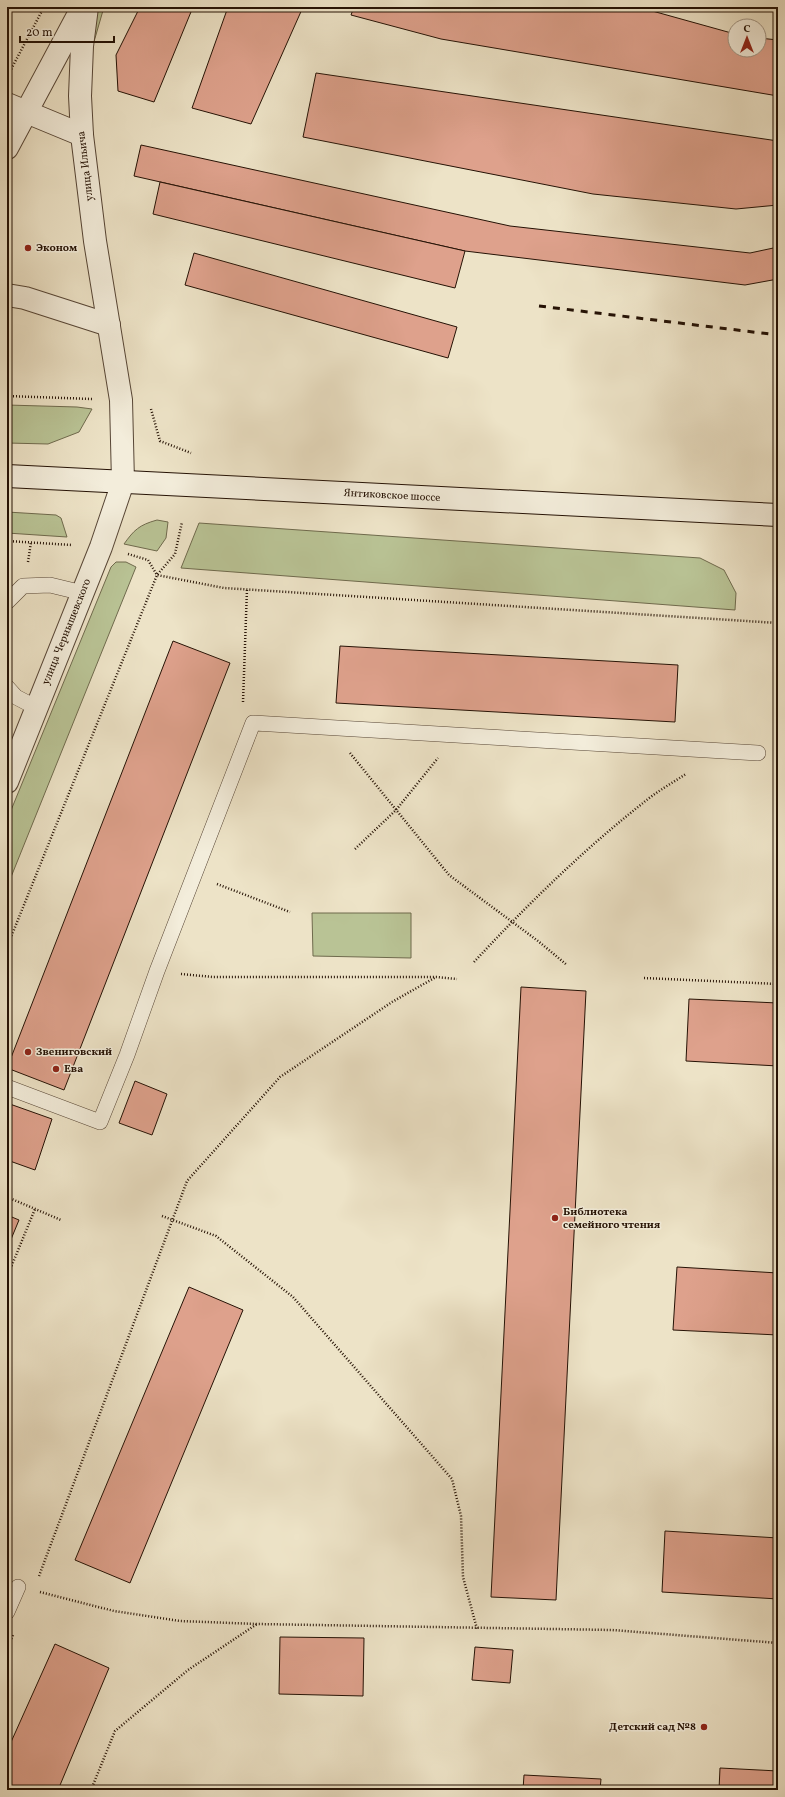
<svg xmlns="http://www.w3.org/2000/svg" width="785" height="1797" font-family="Vollkorn,serif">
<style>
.grass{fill:#b9c395;stroke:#6f6a4d}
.building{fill:#dea18c;stroke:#251205}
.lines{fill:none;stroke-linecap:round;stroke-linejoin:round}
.service-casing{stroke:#574636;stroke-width:16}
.minor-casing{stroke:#574636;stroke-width:24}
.tertiary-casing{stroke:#574636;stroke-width:24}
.secondary-casing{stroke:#251205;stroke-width:24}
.path{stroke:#251205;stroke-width:2.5;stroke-dasharray:1 2;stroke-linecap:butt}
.service{stroke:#f3eddb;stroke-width:15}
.minor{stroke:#f3eddb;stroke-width:22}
.tertiary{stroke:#f3eddb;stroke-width:22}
.secondary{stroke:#f3eddb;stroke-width:22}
.rail{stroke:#251205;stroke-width:3;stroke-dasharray:7 7;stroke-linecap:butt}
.poi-dot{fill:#8f2418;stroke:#f3eddb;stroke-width:1.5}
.labels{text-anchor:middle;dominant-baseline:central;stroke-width:3;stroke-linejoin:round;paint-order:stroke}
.street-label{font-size:11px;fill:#251205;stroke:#f3eddb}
.poi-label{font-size:11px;font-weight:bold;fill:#251205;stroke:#f3eddb;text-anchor:start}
</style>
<rect width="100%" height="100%" fill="#ede3c7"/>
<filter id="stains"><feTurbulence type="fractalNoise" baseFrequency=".005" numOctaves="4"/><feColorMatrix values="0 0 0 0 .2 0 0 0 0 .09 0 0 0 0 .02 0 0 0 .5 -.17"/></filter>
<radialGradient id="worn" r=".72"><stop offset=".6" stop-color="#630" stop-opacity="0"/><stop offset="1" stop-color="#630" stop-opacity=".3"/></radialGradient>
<g class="grass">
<polygon points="96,7 104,7 89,59"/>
<polygon points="7,405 77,407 92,409 79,432 48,444 7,443"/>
<polygon points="7,512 56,515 61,518 67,537 7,533"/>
<path d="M 157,520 L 168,522 L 166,538 L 157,551 L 124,544 C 134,530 139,525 157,520 Z"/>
<polygon points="199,523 700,558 724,570 736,593 735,610 181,568"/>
<polygon points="116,562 126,562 136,567 7,887 7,820 111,567"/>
<polygon points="312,913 411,913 411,958 313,956"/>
</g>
<g class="building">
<polygon points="140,7 193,7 154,102 118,91 116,55"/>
<polygon points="228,7 303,7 251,124 192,108"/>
<polygon points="354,7 638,7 735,34 735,50 759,50 759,38 778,40 778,96 441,39 351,15"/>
<polygon points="763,7 778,7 778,11 777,11"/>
<polygon points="316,73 778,141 778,205 736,209 593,194 303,137"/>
<polygon points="141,145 510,226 750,253 778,247 778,279 745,285 465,251 134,176"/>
<polygon points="160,182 465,251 455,288 153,214"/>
<polygon points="194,253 457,327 448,358 185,285"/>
<polygon points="173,641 230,663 64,1090 7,1068"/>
<polygon points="340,646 678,665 675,722 336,703"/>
<polygon points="521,987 586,991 556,1600 491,1597"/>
<polygon points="689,999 778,1003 778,1066 686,1061"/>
<polygon points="135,1081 167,1094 152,1135 119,1123"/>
<polygon points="7,1103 52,1119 35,1170 7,1160"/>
<polygon points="7,1215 19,1220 7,1249"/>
<polygon points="677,1267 778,1273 778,1335 673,1330"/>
<polygon points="189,1287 243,1310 130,1583 75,1560"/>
<polygon points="665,1531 778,1538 778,1599 662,1592"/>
<polygon points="280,1637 364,1638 363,1696 279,1694"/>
<polygon points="55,1644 109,1668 58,1790 7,1790 7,1751"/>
<polygon points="475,1647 513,1650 510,1683 472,1680"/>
<polygon points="720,1768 778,1771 778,1790 719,1790"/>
<polygon points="524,1775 601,1779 600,1790 523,1790"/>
</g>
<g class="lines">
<g class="service-casing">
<g id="service">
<polyline points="7,602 23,586 50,585 83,593"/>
<polyline points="7,687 16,697 37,708"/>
<polyline points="7,1087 100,1122 127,1055 157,971 253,723 758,753"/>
<polyline points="7,1612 18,1587"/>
</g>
</g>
<g class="minor-casing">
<g id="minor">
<polyline points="7,104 82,135"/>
<polyline points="7,295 25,298 109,325"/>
</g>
</g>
<g class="tertiary-casing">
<g id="tertiary">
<polyline points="7,148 82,8"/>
<polyline points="7,782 101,547 123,482 121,400 95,241 82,135 80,96 82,46 87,7"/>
</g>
</g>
<g class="secondary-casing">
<polyline id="secondary" points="7,476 778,515"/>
</g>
<g class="path">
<polyline points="7,77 44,7"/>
<polyline points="7,396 92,399"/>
<polyline points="151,409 160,441 191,453"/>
<polyline points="7,541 72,545"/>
<polyline points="128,554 148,560 157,575 224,588 778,623"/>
<polyline points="28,562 31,542"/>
<polyline points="243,702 247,589"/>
<polyline points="350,753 449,875 538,941 567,965"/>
<polyline points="355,849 396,810 438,758"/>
<polyline points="217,884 290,912"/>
<polyline points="7,947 157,575 175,554 182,522"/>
<path d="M 474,962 C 527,905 582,851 643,803 C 656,792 672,783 686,774"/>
<polyline points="181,974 213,977 436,977 457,979"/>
<polyline points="644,978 778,984"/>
<polyline points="7,1197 61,1220"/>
<polyline points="162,1216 216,1236 293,1297 452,1479 461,1516 463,1577 477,1629"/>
<polyline points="7,1277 35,1209"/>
<polyline points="39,1576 187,1181 280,1077 392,1002 436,977"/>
<polyline points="40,1592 114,1611 180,1621 257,1624 612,1630 778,1643"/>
<polyline points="7,1650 13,1635"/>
<polyline points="91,1790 115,1731 188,1670 257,1624"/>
</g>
<use href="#service" class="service"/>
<use href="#minor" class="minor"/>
<use href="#tertiary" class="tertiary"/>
<use href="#secondary" class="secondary"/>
<polyline class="rail" points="539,306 778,335"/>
</g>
<g class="poi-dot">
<circle cx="28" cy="248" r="4"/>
<circle cx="28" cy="1052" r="4"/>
<circle cx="56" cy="1069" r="4"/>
<circle cx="555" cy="1218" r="4"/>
<circle cx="704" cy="1727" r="4"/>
</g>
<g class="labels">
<g class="street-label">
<text transform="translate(86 166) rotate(-97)">улица Ильича</text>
<text transform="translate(392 496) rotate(3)">Янтиковское шоссе</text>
<text transform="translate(67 632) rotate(-68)">улица Чернышевского</text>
</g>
<g class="poi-label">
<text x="36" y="248">Эконом</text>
<text x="36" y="1052">Звениговский</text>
<text x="64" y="1069">Ева</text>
<text x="563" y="1212">Библиотека<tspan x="563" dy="13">семейного чтения</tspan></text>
<text x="696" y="1727" text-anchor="end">Детский сад №8</text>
</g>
</g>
<rect width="785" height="1797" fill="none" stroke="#ede3c7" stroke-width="24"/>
<rect x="8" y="8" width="769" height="1781" fill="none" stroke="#251205" stroke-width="2"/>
<rect x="12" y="12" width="761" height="1773" fill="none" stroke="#251205"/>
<g transform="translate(747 38)"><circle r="19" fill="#f3eddb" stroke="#a19585"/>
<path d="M0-3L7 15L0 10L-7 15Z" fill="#8f2418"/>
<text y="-6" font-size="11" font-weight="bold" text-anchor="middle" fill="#251205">С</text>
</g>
<path d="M20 36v6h94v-6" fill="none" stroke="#251205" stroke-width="2"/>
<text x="26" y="36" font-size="12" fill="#251205" stroke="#f3eddb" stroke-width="3" paint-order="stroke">20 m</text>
<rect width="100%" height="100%" filter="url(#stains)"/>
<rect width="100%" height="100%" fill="url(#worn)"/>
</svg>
